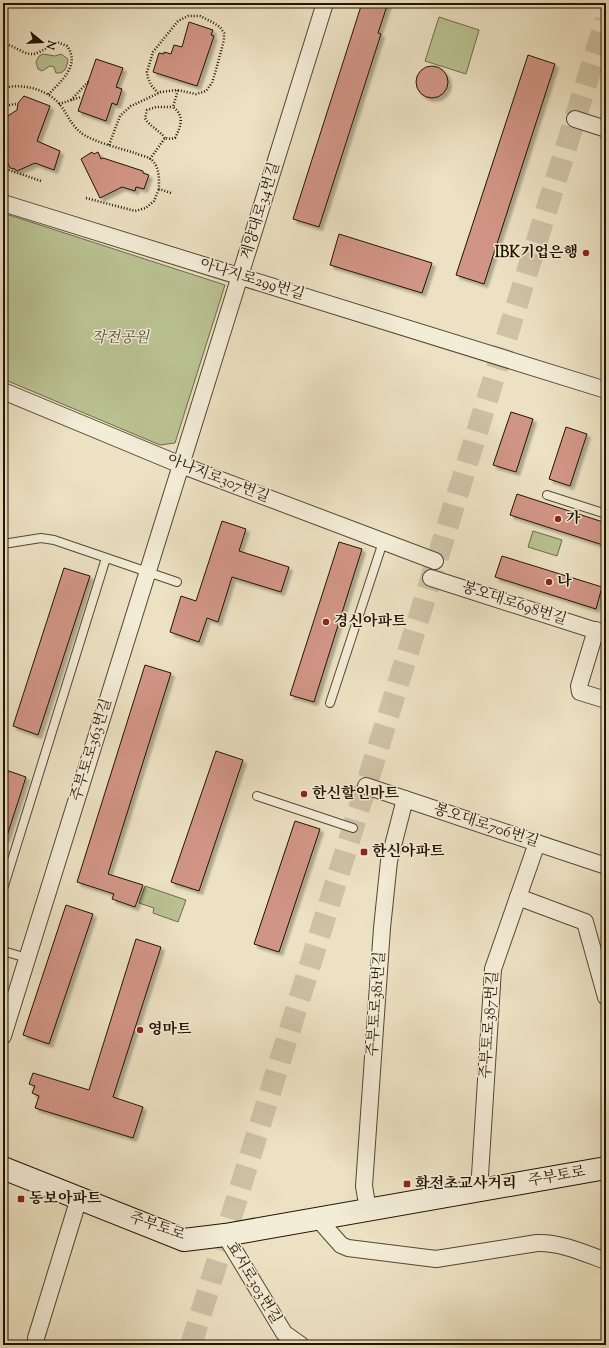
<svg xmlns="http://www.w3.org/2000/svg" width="609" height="1348" font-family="'Sorts Mill Goudy','Noto Serif KR',serif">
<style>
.green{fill:#bac292;stroke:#6e6b4a}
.building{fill:#d19585;stroke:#231401;filter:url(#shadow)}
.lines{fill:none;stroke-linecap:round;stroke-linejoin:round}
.secondary-tunnel{stroke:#cec2a5;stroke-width:22;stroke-dasharray:22 11;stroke-linecap:butt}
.lane-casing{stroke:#554731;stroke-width:10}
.street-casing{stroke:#554731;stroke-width:18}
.secondary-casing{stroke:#231401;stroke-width:24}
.path{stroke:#231401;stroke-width:2.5;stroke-dasharray:1 2;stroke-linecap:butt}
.lane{stroke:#f3ecd7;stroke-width:8}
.street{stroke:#f3ecd7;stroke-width:16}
.secondary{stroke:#f3ecd7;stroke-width:22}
.poi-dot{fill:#8f2418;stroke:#f3ecd7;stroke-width:1.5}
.labels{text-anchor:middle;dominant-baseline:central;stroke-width:3;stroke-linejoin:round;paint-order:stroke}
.street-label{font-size:15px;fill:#231401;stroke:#f3ecd7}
.poi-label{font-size:15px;font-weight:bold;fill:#231401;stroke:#f3ecd7;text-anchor:start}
.park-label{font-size:15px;font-style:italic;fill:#585134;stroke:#f3ecd7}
</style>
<defs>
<filter id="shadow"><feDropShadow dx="3.5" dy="3.5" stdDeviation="1" flood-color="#0004"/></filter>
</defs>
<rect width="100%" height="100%" fill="#ece1c2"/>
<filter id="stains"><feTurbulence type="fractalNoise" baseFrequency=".005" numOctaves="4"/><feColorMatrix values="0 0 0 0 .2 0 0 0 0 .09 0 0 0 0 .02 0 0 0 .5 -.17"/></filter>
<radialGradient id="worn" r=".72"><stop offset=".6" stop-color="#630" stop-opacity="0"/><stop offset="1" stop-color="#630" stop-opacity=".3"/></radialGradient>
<g class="green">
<polygon points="439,17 479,30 466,74 425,61"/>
<path d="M 43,54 L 55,56 L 61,54 L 68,59 C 67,66 66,74 56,73 L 54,67 L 50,66 L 42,71 L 38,69 L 36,62 L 39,56 Z"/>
<polygon points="3,213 225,285 175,443 160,445 3,379"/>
<polygon points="533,531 562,540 557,556 528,547"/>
<polygon points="145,886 186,900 178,922 153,913 154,908 139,903"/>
</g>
<g class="building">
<polygon points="362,3 388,3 378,33 381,34 319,227 293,219"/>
<polygon points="189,22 213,30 211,35 214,36 197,86 153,72 159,53 164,54 164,52 171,54 174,45 182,47"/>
<polygon points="528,55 555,64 484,284 456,275"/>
<polygon points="96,59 123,68 116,87 122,89 117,105 112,103 106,121 78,111"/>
<circle cx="432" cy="82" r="16"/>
<polygon points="24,96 50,106 37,141 60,151 54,170 35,163 17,171 15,169 10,168 3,153 3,119 17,110 18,103"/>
<polygon points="92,152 94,154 98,152 101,159 103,158 143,171 143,173 149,175 144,189 136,187 135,191 122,187 100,198 81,159"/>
<polygon points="339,234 432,263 422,293 330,265"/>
<polygon points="511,412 533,419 516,472 493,465"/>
<polygon points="566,427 587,434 570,486 549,479"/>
<polygon points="517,494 606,523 606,546 510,515"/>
<polygon points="222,521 246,529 239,551 289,567 281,592 232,577 218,622 207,618 199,642 170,632 181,596 196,601"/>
<polygon points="339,542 362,549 314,702 290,695"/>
<polygon points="502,556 602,587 596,609 495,577"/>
<polygon points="64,568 90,576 38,735 13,726"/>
<polygon points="145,665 171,673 108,874 143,885 135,907 112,899 114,894 77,882"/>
<polygon points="216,751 243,760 199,891 171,882"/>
<polygon points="3,769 26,777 6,839 3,839"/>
<polygon points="295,821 320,829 279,952 254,944"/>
<polygon points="66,905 93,914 49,1044 23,1035"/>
<polygon points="136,939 161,947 113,1097 143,1107 133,1138 35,1108 39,1096 32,1093 35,1086 29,1084 33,1073 89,1090"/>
</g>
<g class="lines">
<polyline class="secondary-tunnel" points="191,1345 606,20"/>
<g class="lane-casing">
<g id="lane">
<polyline points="547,495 606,514"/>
<polyline points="3,544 41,538 54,540 177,582"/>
<polyline points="330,703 383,542"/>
<polyline points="257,796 353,828"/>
<polyline points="3,889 106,558"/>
<polyline points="3,951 27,958"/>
</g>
</g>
<g class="street-casing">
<g id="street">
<polyline points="575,119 606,129"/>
<polyline points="3,203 606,390"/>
<polyline points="3,391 181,465 435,561"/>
<polyline points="431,578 606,634"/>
<polyline points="596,630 579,686 580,692 606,700"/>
<polyline points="366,786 606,866"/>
<polyline points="518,897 585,922 606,997"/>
<polyline points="3,1036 325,3"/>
<polyline points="479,1191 493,969 537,843"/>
<polyline points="368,1210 364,1186 382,928 389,861 405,799"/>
<path d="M 318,1219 L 341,1245 L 348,1248 L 436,1259 L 537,1243 C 560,1242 584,1253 606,1261"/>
<polyline points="225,1235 284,1333 301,1345"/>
<polyline points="36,1338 79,1198"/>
</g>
</g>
<g class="secondary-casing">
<polyline id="secondary" points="3,1168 184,1240 225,1235 606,1168"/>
</g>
<g class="path">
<path d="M 3,44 C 14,44 26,58 37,53 C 43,51 50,45 57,42 L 67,46 C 81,65 61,81 48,95"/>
<path d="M 3,88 C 23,83 48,89 61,106 C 69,117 73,129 86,136 C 101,144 119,148 135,153 C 139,155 145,156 149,158 C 160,165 159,178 159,189 L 171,193"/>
<polyline points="71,100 89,81"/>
<polyline points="59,104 81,97"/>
<polyline points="3,106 16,104"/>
<path d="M 165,138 C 159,130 149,126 145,118 L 147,110 L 156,107 L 173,107"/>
<polyline points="109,145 120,116 131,106 161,92 177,90 196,94 206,91 212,83 216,70 224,40 224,33 220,27 212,22 200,16 188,16 178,21 153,52 147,72 148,78 151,85 158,93"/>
<path d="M 150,159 L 165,138 L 171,139 L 175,138 C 181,126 185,116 173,107 L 178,90"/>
<polyline points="3,168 41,181"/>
<polyline points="86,198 135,211 146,208 154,201 159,189"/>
</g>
<use href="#lane" class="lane"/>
<use href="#street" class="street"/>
<use href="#secondary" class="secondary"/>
</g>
<g class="poi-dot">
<circle cx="586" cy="253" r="4"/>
<circle cx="558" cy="519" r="4"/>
<circle cx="549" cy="582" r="4"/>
<circle cx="326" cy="622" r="4"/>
<circle cx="304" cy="794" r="4"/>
<rect x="360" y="848" width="8" height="8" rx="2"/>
<circle cx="140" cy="1030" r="4"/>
<rect x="403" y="1180" width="8" height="8" rx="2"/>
<rect x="17" y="1195" width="8" height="8" rx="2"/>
</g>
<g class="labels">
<g class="street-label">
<text transform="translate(261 211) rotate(-73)">계양대로34번길</text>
<text transform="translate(252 280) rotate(17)">아나지로299번길</text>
<text transform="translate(218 479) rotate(21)">아나지로307번길</text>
<text transform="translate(514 604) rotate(18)">봉오대로698번길</text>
<text transform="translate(92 750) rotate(-73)">주부토로363번길</text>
<text transform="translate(486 826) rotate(18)">봉오대로706번길</text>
<text transform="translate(377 1004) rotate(-86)">주부토로381번길</text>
<text transform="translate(490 1025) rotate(-86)">주부토로387번길</text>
<text transform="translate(557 1177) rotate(-10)">주부토로</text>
<text transform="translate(157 1227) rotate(19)">주부토로</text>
<text transform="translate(253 1283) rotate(59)">효서로303번길</text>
</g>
<g class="poi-label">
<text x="578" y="253" text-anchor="end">IBK기업은행</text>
<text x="566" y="519">가</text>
<text x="557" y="582">나</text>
<text x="334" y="622">경신아파트</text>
<text x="312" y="794">한신할인마트</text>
<text x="372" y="852">한신아파트</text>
<text x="148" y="1030">영마트</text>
<text x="415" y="1184">화전초교사거리</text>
<text x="29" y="1199">동보아파트</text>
</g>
<g class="park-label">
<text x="120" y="338">작전공원</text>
</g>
</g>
<rect width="609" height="1348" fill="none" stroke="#ece1c2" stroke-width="16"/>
<rect x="4" y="4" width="601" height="1340" fill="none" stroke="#231401" stroke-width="2"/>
<rect x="8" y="8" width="593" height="1332" fill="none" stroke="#231401"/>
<g transform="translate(42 42) rotate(108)" stroke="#f3ecd7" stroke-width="3" paint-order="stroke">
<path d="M0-3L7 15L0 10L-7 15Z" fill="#231401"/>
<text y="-6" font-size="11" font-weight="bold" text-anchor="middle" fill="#231401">N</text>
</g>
<rect width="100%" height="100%" filter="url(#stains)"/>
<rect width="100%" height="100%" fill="url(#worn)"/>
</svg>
